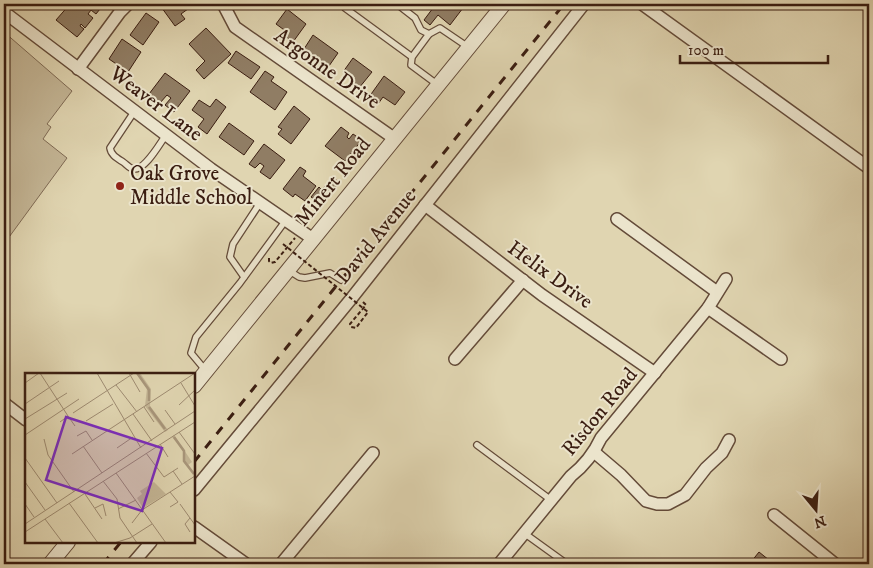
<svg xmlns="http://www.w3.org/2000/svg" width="873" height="568" font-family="'IM FELL DW Pica',serif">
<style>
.green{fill:#c4b696;stroke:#7f6a54}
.building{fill:#907d64;stroke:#3a1d11}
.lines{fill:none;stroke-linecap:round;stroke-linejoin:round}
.service-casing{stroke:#644b39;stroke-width:8}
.minor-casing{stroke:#644b39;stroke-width:14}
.tertiary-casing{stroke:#644b39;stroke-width:16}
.path{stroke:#3a1d11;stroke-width:2;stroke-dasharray:4 2.5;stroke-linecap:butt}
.service{stroke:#ebe4cc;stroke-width:5.5}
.minor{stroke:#ebe4cc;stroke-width:11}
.tertiary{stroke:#ebe4cc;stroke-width:14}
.rail{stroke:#3a1d11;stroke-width:3;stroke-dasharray:9 9;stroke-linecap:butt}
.path-bridge{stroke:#3a1d11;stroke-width:2;stroke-dasharray:4 2.5;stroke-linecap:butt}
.poi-dot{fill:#8f2418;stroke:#ebe4cc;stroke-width:2}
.labels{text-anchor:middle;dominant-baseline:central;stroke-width:4;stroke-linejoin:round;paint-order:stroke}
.street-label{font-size:21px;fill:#3a1d11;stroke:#ebe4cc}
.poi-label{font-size:21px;fill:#3a1d11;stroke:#ebe4cc;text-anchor:start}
.inset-river{fill:none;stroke:#a8967b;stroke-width:2.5}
.inset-road{fill:none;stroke:#9e8b71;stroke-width:1}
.view{fill:#7b2cbf;fill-opacity:0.15;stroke:#7b2cbf;stroke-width:2.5}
.inset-edge{fill:none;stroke:#3a1d11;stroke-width:2.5}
</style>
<rect width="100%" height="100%" fill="#e0d5b1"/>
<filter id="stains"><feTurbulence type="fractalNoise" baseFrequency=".004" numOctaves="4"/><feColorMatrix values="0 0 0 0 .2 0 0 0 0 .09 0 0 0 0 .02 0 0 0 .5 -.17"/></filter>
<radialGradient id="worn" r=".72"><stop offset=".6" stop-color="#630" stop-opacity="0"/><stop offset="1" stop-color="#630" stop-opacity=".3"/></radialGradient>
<polygon class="green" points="4,32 72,91 47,124 51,127 43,139 67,158 4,244"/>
<g class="building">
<polygon points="70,4 104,4 96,14 91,10 88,14 93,18 85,28 81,24 80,26 84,29 77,37 56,20"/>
<polygon points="159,4 190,4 192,6 181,14 185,19 175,26"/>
<polygon points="436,4 466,4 450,25 438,15 430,25 424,20"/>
<polygon points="287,9 306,24 293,42 284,35 287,32 276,24"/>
<polygon points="146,13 159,22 143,45 130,35"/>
<polygon points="206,28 231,54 204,79 196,70 205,61 189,44"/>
<polygon points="313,35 338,53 329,66 304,49"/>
<polygon points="122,39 141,52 128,72 109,59"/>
<polygon points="236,51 260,67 251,79 228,63"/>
<polygon points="353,58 372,72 359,88 352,83 354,80 343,72"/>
<polygon points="265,71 274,77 271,81 287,92 275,110 250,92"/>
<polygon points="165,73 190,91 174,112 165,105 171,98 167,95 160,103 149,94"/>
<polygon points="384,76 405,92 395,105 383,97 378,104 369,97"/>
<polygon points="216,99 226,107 207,134 198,127 204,119 192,110 199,100 210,107"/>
<polygon points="294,106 310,119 291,144 278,134 282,129 278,127"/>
<polygon points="229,123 254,141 244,155 219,137"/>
<polygon points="341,127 349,133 347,137 349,139 353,134 362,140 345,161 325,146"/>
<polygon points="264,144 285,160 270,179 260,172 264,166 260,163 255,168 249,164"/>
<polygon points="300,167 306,171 303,176 316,186 305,201 295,194 293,197 283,189"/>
<polygon points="332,177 339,182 322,205 311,197 319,187 322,190"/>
<polygon points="759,552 769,560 766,564 754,564 751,562"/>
</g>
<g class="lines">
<g class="service-casing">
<g id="service">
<polyline points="348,4 345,8 412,57"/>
<polyline points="397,4 415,18 421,30 429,34"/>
<polyline points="438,85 411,65 412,57 429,34 440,28 468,47"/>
<path d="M 134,112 L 110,148 C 111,155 117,158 123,162 C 126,164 129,168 133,169 C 145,171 160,143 166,135"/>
<polyline points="288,270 299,277 305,278 330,273 341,280"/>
<polyline points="244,277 230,257 233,244 260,203"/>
<polyline points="206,371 191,353 196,337 240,283 286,220"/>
<polyline points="477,445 551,500"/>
<polyline points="524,533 567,564"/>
</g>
</g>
<g class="minor-casing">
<g id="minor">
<polyline points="223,4 235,27 395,139"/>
<polyline points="642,4 869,168"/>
<polyline points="4,12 211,169 313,239"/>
<polyline points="78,69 120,12 128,4"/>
<polyline points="425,205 542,295 655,373"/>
<polyline points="617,219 717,292"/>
<polyline points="708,308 781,359"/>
<polyline points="455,359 523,280"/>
<polyline points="4,403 26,420"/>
<polyline points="594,452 621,475 646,501 657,504 668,504 685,495 706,468 722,453 729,440"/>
<polyline points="194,490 351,299 584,4"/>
<polyline points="774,515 835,564"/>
<polyline points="194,527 246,564"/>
<polyline points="132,564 151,542"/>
<polyline points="281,564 373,453"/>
<path d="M 499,564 L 571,476 C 585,465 594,453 601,438 L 708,308 L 726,279"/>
</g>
</g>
<g class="tertiary-casing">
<g id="tertiary">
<polyline points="194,386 504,4"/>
<polyline points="50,564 68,542"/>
</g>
</g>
<g class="path">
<polyline points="269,258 269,261 271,263 275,262 295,238"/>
<polyline points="363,302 366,305 350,324 351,327 356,328 368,312"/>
</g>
<use href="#service" class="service"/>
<use href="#minor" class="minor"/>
<use href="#tertiary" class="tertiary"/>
<g class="rail">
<polyline points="194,462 564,4"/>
<polyline points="103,564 121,542"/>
</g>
<polyline class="path-bridge" points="283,244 368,312"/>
</g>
<circle class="poi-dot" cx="120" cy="186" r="5"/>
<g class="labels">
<g class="street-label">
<text transform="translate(327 69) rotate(35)">Argonne Drive</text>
<text transform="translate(156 104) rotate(37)">Weaver Lane</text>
<text transform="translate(333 182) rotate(-51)">Minert Road</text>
<text transform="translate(376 237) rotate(-51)">David Avenue</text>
<text transform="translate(550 275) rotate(36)">Helix Drive</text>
<text transform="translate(600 412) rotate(-51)">Risdon Road</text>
</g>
<g class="poi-label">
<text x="130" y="174">Oak Grove<tspan x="130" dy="24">Middle School</tspan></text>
</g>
</g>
<g transform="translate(25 373)">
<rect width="170" height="170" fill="#e0d5b1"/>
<path d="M 111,0 L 115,0 L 126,16 L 125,33 L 143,57 L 140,59 L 120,33 L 122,15 ZM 149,62 L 167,89 L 163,92 L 170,104 L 158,88 L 158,78 L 147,64 ZM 129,109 L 141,121 L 118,135 L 112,125 L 117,121 L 115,118 Z" fill="#c4b696"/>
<path class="inset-river" d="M 112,0 L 124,17 L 124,28M 124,34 L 140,56M 149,64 L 159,78 L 159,88 L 169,101"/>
<path class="inset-road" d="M 15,0 L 43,43M 72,0 L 116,75M 104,0 L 115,19M 0,10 L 14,0M 156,10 L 170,33M 91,12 L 112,39M 0,31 L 34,8M 154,32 L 170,17M 119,34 L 129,49M 140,37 L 150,51M 48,40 L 109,0M 108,41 L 127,68M 0,46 L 42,20M 61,48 L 88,31M 35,49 L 43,43 L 50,53M 154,59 L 170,81M 0,62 L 54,26M 52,63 L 61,58 L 67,67M 19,66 L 23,82 L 49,119M 135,71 L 143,84M 58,73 L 77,100M 92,75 L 108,64M 121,80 L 139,104 L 153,95M 47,81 L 170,0M 0,85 L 32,130M 148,98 L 157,111M 91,100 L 141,170M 78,108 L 92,126 L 95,145 L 112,170M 0,109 L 20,137M 60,121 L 77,146M 44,130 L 73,170M 0,131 L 9,144M 155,131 L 170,152M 145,134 L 153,129 L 145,119M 70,135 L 78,131 L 81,143M 93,136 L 111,127M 165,145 L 160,151 L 165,159M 20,146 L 38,170M 107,150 L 117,137 L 170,103M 0,151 L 170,38M 0,159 L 170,49M 89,170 L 105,165 L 127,151"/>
<path class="view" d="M 41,44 L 137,75 L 117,138 L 21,107 Z"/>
<rect width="170" height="170" class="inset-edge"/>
</g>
<rect width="873" height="568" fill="none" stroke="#e0d5b1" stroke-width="20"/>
<rect x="5" y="5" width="863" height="558" fill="none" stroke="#3a1d11" stroke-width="2.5"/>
<rect x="10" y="10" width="853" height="548" fill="none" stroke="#3a1d11"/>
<g transform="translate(816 510) rotate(162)" stroke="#ebe4cc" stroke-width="4" paint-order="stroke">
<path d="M0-4L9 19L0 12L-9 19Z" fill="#3a1d11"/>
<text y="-8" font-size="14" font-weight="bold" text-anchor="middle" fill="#3a1d11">N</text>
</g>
<path d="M680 55v8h148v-8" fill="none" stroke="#3a1d11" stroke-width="2.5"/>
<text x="688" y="55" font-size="15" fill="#3a1d11" stroke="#ebe4cc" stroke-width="4" paint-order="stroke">100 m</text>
<rect width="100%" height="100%" filter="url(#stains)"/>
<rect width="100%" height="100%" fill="url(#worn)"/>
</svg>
